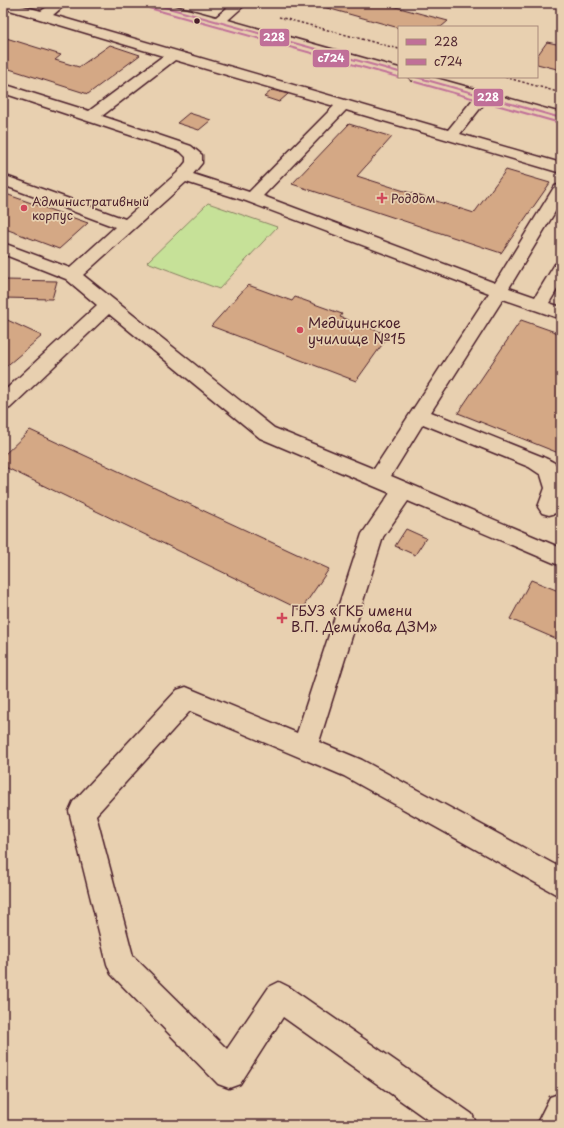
<svg xmlns="http://www.w3.org/2000/svg" width="564" height="1128" font-family="'Playpen Sans',sans-serif">
<style>
.green{fill:#c6e198;stroke:#888062}
.building{fill:#d4a885;stroke:#4a1f2b}
.lines{fill:none;stroke-linecap:round;stroke-linejoin:round}
.minor-casing{stroke:#4a1f2b;stroke-width:3}
.path{stroke:#4a1f2b;stroke-width:1.5;stroke-dasharray:2.5 2;stroke-linecap:butt}
.minor{fill:#e8d0b0;fill-rule:evenodd}
.bus-1-casing{stroke:#e8d0b0;stroke-width:4}
.bus-2-casing{stroke:#e8d0b0;stroke-width:4}
.bus-1{stroke:#c06f98;stroke-width:2}
.bus-2{stroke:#c06f98;stroke-width:2}
.bus-dot{fill:#4a1f2b;stroke:#e8d0b0;stroke-width:1.5}
.poi-dot{fill:#d1495b;stroke:#e8d0b0;stroke-width:1.5}
.labels{text-anchor:middle;dominant-baseline:central;stroke-width:3.5;stroke-linejoin:round;paint-order:stroke}
.far-poi-label{font-size:12px;fill:#4a1f2b;stroke:#e8d0b0;text-anchor:start}
.poi-label{font-size:14px;fill:#4a1f2b;stroke:#e8d0b0;text-anchor:start}
.line-badge{stroke:#e8d0b0;stroke-width:1.5}
.badge-label{font-size:11px;text-anchor:middle;font-weight:bold;fill:#fff}
</style>
<rect width="100%" height="100%" fill="#e8d0b0"/>
<filter id="ink" filterUnits="userSpaceOnUse"><feTurbulence type="fractalNoise" baseFrequency=".025" numOctaves="2"/><feDisplacementMap in="SourceGraphic" scale="8" xChannelSelector="R" yChannelSelector="G"/><feConvolveMatrix kernelMatrix="1 2 1 2 8 2 1 2 1" color-interpolation-filters="sRGB"/></filter>
<g filter="url(#ink)">
<polygon class="green" points="208,203 277,227 219,289 147,262"/>
<g class="building">
<polygon points="309,3 381,3 448,21 441,27 399,28"/>
<polygon points="3,37 61,55 55,60 79,67 110,45 140,55 88,94 3,67"/>
<polygon points="547,42 561,45 561,70 537,64 537,56"/>
<polygon points="272,90 288,94 279,102 264,97"/>
<polygon points="189,113 211,120 199,130 177,123"/>
<polygon points="349,124 392,137 357,176 474,213 506,170 550,183 501,253 292,184"/>
<polygon points="3,193 88,223 59,249 3,228"/>
<polygon points="5,280 57,281 52,299 3,298"/>
<polygon points="248,285 292,301 295,297 342,314 340,317 389,335 356,381 211,326"/>
<polygon points="3,318 42,336 3,369"/>
<polygon points="521,320 561,334 561,454 458,413"/>
<polygon points="30,430 329,569 301,610 3,466 3,456"/>
<polygon points="406,529 426,538 415,555 395,546"/>
<polygon points="531,580 561,592 561,641 510,619"/>
</g>
<g class="lines">
<g class="minor-casing">
<g id="minor">
<path d="M 3,3 L 13,3 L 41,11 L 53,3 L 67,3 L 53,15 L 448,130 L 474,98 L 411,80 L 409,77 L 432,77 L 561,113 L 561,122 L 486,101 L 460,134 L 561,163 L 561,173 L 346,110 L 263,196 L 495,283 L 553,189 L 555,186 L 561,184 L 561,202 L 509,288 L 535,297 L 555,264 L 561,263 L 561,283 L 549,303 L 561,307 L 561,319 L 503,299 L 431,412 L 543,457 C 547,459 554,462 557,465 C 564,474 561,503 556,513 L 549,515 L 542,513 L 538,507 L 545,488 L 541,475 L 529,467 L 423,424 L 391,476 L 561,548 L 561,566 L 408,501 L 383,537 L 319,742 L 362,760 L 561,868 L 561,897 L 344,776 L 190,711 L 96,815 L 133,956 L 227,1049 L 269,987 L 279,982 L 289,987 L 472,1114 L 477,1125 L 435,1125 L 283,1017 L 240,1084 L 229,1088 L 218,1084 L 111,974 L 107,964 L 69,811 L 73,802 L 177,690 L 186,687 L 297,733 L 362,534 L 390,493 L 260,438 L 109,314 L 10,408 L 3,410 L 3,392 L 97,305 L 66,279 L 3,254 L 3,243 L 70,268 L 115,227 L 3,185 L 3,175 L 125,219 L 177,173 L 186,162 L 186,157 L 181,152 L 3,93 L 3,84 L 89,111 L 163,56 L 3,8 ZM 175,60 L 334,106 L 249,192 L 193,174 L 202,163 L 202,155 L 191,146 L 102,116 ZM 186,182 L 246,201 L 489,293 L 374,469 L 274,428 L 83,275 Z"/>
<polygon points="144,3 164,3 216,17 233,3 247,3 228,20 399,68 399,76 145,6"/>
<polygon points="561,1093 561,1125 536,1125 550,1097"/>
</g>
</g>
<g class="path">
<polyline points="279,17 399,49"/>
<polyline points="505,77 561,93"/>
</g>
<use href="#minor" class="minor"/>
<g class="bus-1-casing">
<g id="bus-1">
<polyline points="150,3 399,72"/>
<polyline points="416,77 561,118"/>
</g>
</g>
<g class="bus-2-casing">
<g id="bus-2">
<polyline points="149,8 398,77"/>
<polyline points="415,82 560,123"/>
</g>
</g>
<use href="#bus-1" class="bus-1"/>
<use href="#bus-2" class="bus-2"/>
</g>
</g>
<circle class="bus-dot" cx="197" cy="21" r="3.5"/>
<g class="poi-dot">
<path d="M380 192h4v4h4v4h-4v4h-4v-4h-4v-4h4z"/>
<circle cx="24" cy="208" r="4"/>
<circle cx="300" cy="330" r="4"/>
<path d="M280 612h4v4h4v4h-4v4h-4v-4h-4v-4h4z"/>
</g>
<g class="labels">
<g class="far-poi-label">
<text x="391" y="198">Роддом</text>
<text x="32" y="201">Административный<tspan x="32" dy="14">корпус</tspan></text>
</g>
<g class="poi-label">
<text x="308" y="322">Медицинское<tspan x="308" dy="16">училище №15</tspan></text>
<text x="291" y="610">ГБУЗ «ГКБ имени<tspan x="291" dy="16">В.П. Демихова ДЗМ»</tspan></text>
</g>
</g>
<g class="line-badge">
<rect x="259" y="28" width="31" height="19" rx="4" fill="#c06f98"/>
<rect x="312" y="49" width="38" height="19" rx="4" fill="#c06f98"/>
<rect x="473" y="88" width="31" height="19" rx="4" fill="#c06f98"/>
</g>
<g class="badge-label">
<text x="274" y="41">228</text>
<text x="331" y="62">с724</text>
<text x="488" y="101">228</text>
</g>
<rect width="564" height="1128" fill="none" stroke="#e8d0b0" stroke-width="16"/>
<rect x="8" y="8" width="548" height="1112" fill="none" stroke="#4a1f2b" stroke-width="1.5" filter="url(#ink)"/>
<rect x="398" y="26" width="140" height="52" fill="#e8d0b0" stroke="#a9897b"/>
<rect x="406" y="39" width="20" height="6" fill="#c06f98" stroke="#a9897b"/>
<text x="434" y="46" font-size="12" fill="#4a1f2b">228</text>
<rect x="406" y="59" width="20" height="6" fill="#c06f98" stroke="#a9897b"/>
<text x="434" y="66" font-size="12" fill="#4a1f2b">с724</text>
</svg>
